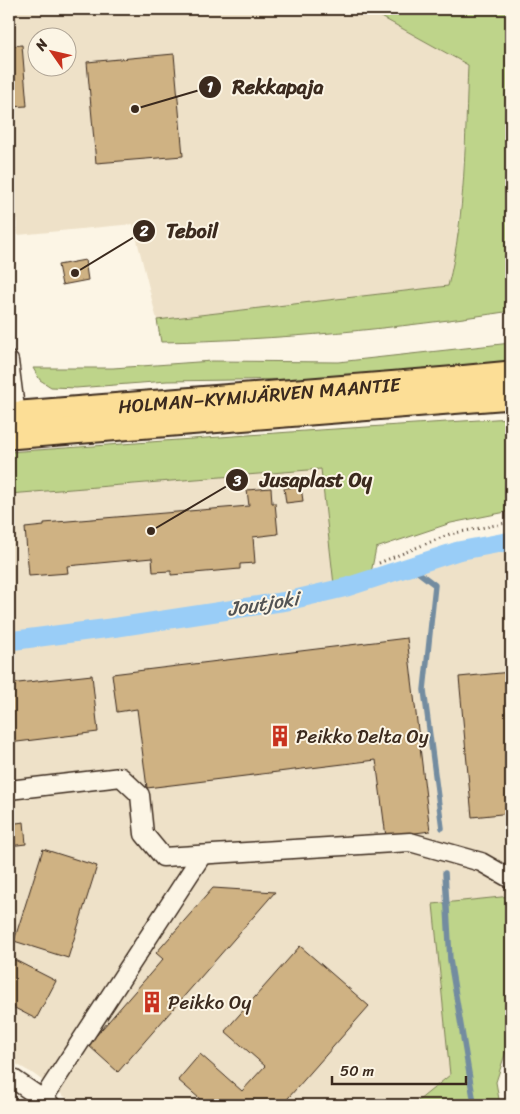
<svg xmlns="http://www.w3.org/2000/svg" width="520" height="1114" font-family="Sriracha,sans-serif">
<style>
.built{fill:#eee1c8;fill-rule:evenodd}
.green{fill:#bed48a;stroke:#7c7f54}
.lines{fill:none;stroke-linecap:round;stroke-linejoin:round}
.stream{stroke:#738ca0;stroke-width:5.5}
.canal{stroke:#99cdf7;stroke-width:19}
.building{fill:#cfb283;stroke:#3b2a1e}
.minor-casing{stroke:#3b2a1e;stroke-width:21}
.highway-casing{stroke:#3b2a1e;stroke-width:29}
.path{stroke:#3b2a1e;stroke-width:3;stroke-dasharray:1 4;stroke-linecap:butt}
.minor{stroke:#fcf5e5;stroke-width:18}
.highway{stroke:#fcde96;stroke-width:25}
.labels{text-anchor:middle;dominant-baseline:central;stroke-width:4;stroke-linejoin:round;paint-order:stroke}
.street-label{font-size:19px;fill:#3b2a1e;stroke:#fcf5e5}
.poi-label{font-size:19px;fill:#3b2a1e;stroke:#fcf5e5;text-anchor:start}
.water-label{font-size:20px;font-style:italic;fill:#525354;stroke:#fcf5e5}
.leader{fill:none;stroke:#3b2a1e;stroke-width:2}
.callout-dot{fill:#3b2a1e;stroke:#fcf5e5;stroke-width:2}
.mark-label{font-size:15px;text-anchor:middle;font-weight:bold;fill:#fff}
.callout-label{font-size:20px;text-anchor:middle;font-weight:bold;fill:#3b2a1e;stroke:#fcf5e5;stroke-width:4;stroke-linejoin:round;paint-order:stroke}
</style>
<rect width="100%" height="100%" fill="#fcf5e5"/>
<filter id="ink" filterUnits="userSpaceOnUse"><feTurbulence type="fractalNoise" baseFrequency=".02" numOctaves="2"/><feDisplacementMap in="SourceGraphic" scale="10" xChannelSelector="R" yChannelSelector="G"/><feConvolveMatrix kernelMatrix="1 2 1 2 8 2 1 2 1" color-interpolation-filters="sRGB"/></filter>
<g filter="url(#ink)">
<g class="built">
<path d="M 9,9 L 367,9 L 468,65 L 462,190 L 454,261 L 448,286 L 157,320 L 133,224 L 18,235 L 9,143 ZM 38,38 L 68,38 L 68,68 L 38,68 Z"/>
<polygon points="321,469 334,585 287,597 120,623 9,635 9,494"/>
<polygon points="511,547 511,896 433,904 450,1075 413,1105 76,1105 32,1073 9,1060 9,645 293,607 341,596 461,557"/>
</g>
<g class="green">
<path d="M 367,9 L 511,9 L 511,311 C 396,329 278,340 161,342 L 157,320 L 448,286 C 466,215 465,138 468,65 Z"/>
<polygon points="511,343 511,363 299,379 167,381 76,388 51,387 40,380 33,368 113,368 212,361 338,362"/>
<polygon points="511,418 511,511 451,523 376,548 371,573 334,585 321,469 9,494 9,452 319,430"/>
<polygon points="511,896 511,1036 496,1082 500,1105 413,1105 450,1075 433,904"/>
</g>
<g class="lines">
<g class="stream">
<polyline points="410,566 435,585 424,690 442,828"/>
<polyline points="445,873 450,960 474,1103 480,1105"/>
</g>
<polyline class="canal" points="9,641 118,627 287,601 347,587 458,551 511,541"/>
</g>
<g class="building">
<polygon points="22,45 27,106 9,107 9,46"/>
<polygon points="174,54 183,156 96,163 87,62"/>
<polygon points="85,260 88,280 62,285 58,265"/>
<polygon points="301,487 303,501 286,503 284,488"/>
<polygon points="271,488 272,503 275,503 278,534 253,537 255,563 240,564 240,569 171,575 171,571 153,572 152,558 67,566 68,573 29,576 25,528 44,526 44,523 249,506 247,490"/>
<polygon points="407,638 430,831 386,837 376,760 147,788 137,709 117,712 112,674"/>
<polygon points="511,672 511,813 472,817 459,677"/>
<polygon points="92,675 98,732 9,743 9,684"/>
<polygon points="24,822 26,844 9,846 9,824"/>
<polygon points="43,849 97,866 68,958 14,941"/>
<polygon points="213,888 275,892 118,1072 88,1045 163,959 156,953"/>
<polygon points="300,946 369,1006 282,1105 207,1105 178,1080 200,1054 242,1091 265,1066 225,1031"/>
<polygon points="9,957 56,981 36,1019 9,1005"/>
</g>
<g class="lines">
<g class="minor-casing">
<g id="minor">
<polyline points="9,361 17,424"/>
<polyline points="9,790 121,777 140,795 144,834 163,857 410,842 481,862 511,879"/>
<polyline points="9,1076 51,1105"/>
<polyline points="43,1099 202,855"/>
</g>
</g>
<g class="highway-casing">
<g id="highway">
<path id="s1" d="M 9,415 L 448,380 L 511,374"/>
<polyline points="9,436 511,396"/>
</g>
</g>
<g class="path">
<polyline points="379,563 450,534 511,522"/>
<polyline points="9,1104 10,1105"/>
</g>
<use href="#minor" class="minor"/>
<use href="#highway" class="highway"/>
</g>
</g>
<defs>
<g id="building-bare" transform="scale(1.725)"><path d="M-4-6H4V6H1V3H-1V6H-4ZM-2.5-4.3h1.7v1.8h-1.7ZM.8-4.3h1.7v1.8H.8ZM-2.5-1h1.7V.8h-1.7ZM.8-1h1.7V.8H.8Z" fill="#c8321e" stroke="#fcf5e5" stroke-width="2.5" paint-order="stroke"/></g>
</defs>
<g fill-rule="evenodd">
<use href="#building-bare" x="280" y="736"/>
<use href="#building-bare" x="152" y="1002"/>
</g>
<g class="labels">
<g class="street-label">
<text stroke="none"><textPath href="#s1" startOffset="251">HOLMAN–KYMIJÄRVEN MAANTIE</textPath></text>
</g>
<g class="poi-label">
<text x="296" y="736">Peikko Delta Oy</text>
<text x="168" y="1002">Peikko Oy</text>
</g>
<g class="water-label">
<text transform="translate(263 604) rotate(-9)">Joutjoki</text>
</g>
</g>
<path class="leader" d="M135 109L210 87M75 273L144 231M151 531L237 480"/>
<g class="callout-dot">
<circle cx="135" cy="109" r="5"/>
<circle cx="75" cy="273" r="5"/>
<circle cx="151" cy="531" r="5"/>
<circle cx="210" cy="87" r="12"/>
<circle cx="144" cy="231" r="12"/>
<circle cx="237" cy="480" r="12"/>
</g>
<g class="mark-label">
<text x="210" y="92">1</text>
<text x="144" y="236">2</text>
<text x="237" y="486">3</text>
</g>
<g class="callout-label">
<text x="278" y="94">Rekkapaja</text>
<text x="192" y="238">Teboil</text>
<text x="316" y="487">Jusaplast Oy</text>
</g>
<rect width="520" height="1114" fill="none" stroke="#fcf5e5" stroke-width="30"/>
<rect x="15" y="15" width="490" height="1084" fill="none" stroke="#3b2a1e" stroke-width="2" filter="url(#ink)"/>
<g transform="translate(52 52) rotate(304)"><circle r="24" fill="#fcf5e5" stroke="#afa495"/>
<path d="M0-4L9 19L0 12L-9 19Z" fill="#c8321e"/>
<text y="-8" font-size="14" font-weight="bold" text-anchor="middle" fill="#3b2a1e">N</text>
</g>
<path d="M332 1076v8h134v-8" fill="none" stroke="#3b2a1e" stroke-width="2.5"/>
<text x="340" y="1076" font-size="15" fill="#3b2a1e" stroke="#fcf5e5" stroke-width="4" paint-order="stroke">50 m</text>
</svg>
